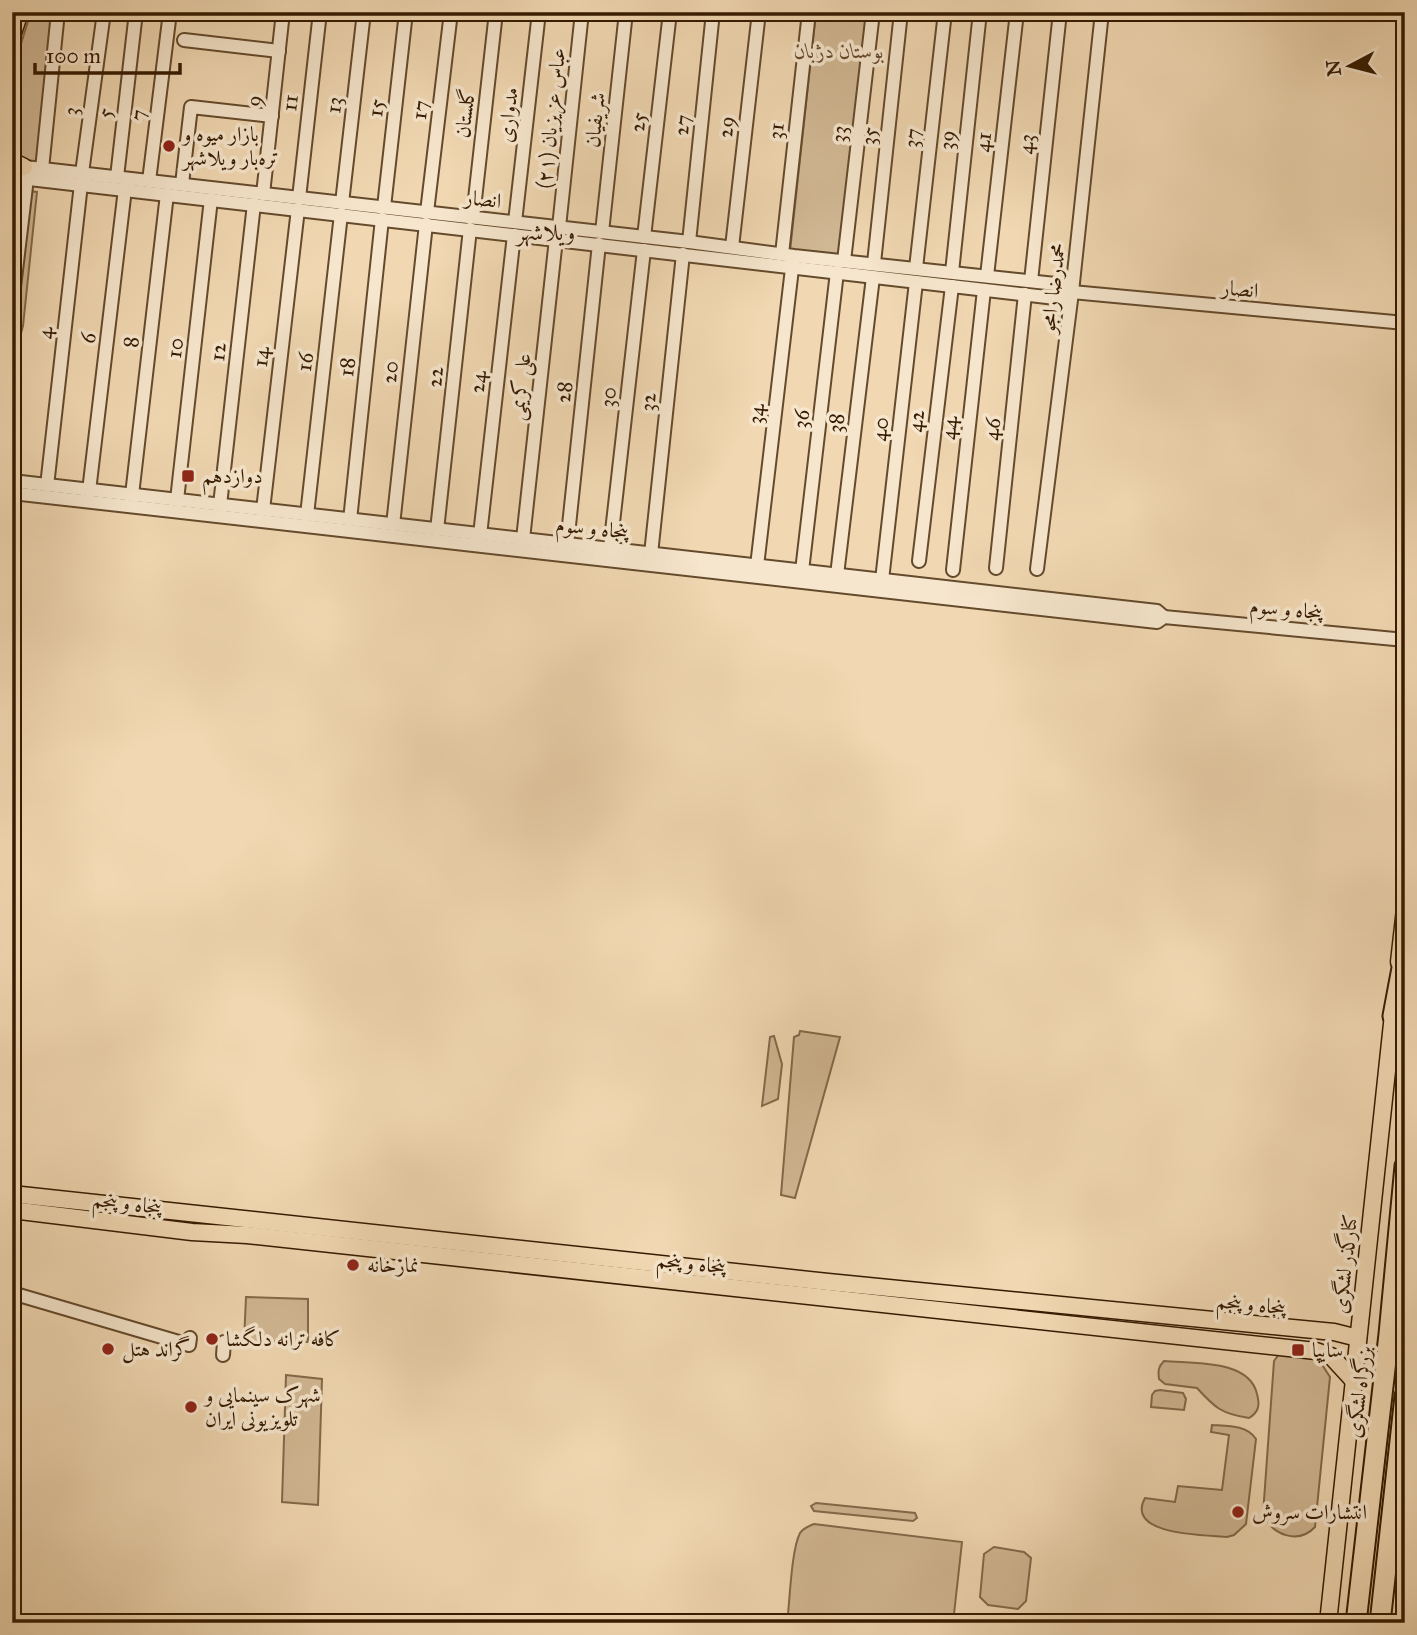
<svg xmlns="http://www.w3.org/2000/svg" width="1417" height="1635" font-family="'IM FELL Great Primer',Amiri,serif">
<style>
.green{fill:#d1b894;stroke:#83694a;stroke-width:2}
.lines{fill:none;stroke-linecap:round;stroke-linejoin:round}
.minor-casing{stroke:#644a2c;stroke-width:16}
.major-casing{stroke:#351a00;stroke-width:19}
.highway-casing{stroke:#351a00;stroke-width:23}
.minor{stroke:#f6e6cd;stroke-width:12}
.major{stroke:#f1d8b2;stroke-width:16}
.highway{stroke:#f1d8b2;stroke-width:19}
.poi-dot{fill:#8f2418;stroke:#f6e6cd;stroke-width:2.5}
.labels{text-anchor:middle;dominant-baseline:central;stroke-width:7;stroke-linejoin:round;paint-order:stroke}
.park-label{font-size:21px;font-style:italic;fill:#64492c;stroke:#f6e6cd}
.street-label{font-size:21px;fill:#351a00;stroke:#f6e6cd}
.poi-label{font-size:21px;fill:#351a00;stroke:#f6e6cd;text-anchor:start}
.neighbourhood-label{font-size:23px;fill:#351a00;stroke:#f6e6cd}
</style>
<rect width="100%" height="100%" fill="#f1d8b2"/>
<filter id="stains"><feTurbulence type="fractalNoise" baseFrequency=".00286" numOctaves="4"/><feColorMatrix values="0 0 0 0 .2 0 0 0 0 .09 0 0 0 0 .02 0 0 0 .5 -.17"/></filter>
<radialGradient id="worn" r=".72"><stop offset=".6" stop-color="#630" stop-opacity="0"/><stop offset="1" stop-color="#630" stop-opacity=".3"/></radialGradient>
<g class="green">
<polygon points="31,12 55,12 39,165 15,157 12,153 12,72"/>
<polygon points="816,12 870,12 842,256 790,251"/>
<polygon points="12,189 37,192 23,326 12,366"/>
<polygon points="800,1031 840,1037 795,1198 781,1195 794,1037 799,1035"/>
<polygon points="774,1036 782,1064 778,1099 762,1106 770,1037"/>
<polygon points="246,1297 308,1299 308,1342 244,1341"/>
<path d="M 1279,1354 L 1319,1360 L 1330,1377 L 1315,1527 C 1298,1545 1272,1535 1263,1514 L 1274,1361 Z"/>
<path d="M 1164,1361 C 1193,1364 1249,1359 1257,1394 C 1260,1405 1259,1412 1249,1418 C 1222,1414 1215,1408 1197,1388 L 1165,1384 L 1159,1379 C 1158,1371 1158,1367 1164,1361 Z"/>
<polygon points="286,1375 322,1379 318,1505 282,1502"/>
<polygon points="1160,1390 1183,1393 1186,1399 1184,1410 1151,1407 1152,1395 1155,1391"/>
<path d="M 1212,1425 C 1228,1426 1247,1425 1256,1439 L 1246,1524 L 1234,1535 L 1227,1537 C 1208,1535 1124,1536 1145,1498 L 1175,1502 L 1178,1486 L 1222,1490 L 1229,1435 L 1211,1432 Z"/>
<polygon points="816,1503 915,1513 917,1518 913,1521 814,1511 811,1506"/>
<path d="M 814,1524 L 962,1542 L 953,1623 L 787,1623 C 790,1601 791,1551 800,1533 C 803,1528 809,1526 814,1524 Z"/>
<polygon points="994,1547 1024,1552 1031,1558 1026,1601 1018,1609 988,1605 980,1597 984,1554"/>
</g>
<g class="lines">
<g class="minor-casing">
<g id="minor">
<polyline points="184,40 279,51"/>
<polyline points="16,166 689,242 794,256 1065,285 1072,292 1405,323"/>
<polyline points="42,169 58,12"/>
<polyline points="82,173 104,12"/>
<polyline points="12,177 1064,299 1072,292"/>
<polyline points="117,177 136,12"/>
<polyline points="149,181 170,12"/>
<polyline points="182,184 191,107 272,116"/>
<polyline points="263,194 283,12"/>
<polyline points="299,198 320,12"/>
<polyline points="342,203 364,12"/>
<polyline points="384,207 406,12"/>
<polyline points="427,212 451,12"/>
<polyline points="473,217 496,12"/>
<polyline points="515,222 539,12"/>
<polyline points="559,227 582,12"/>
<polyline points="602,232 626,12"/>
<polyline points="644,237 670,12"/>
<polyline points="689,242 713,12"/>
<polyline points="732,247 759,12"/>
<polyline points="782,254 809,12"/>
<polyline points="844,261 873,12"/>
<polyline points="874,263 901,12"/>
<polyline points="916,268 945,12"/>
<polyline points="952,272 980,12"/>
<polyline points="987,276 1017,12"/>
<polyline points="1031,281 1060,12"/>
<polyline points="12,304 27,178"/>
<polyline points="12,481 1157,611 1164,617"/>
<polyline points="47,486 81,184"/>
<polyline points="89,491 125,189"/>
<polyline points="12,493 1157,622 1164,617 1405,640"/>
<polyline points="132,495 167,194"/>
<polyline points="177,500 211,199"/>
<polyline points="220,505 254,204"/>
<polyline points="263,510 298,209"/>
<polyline points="307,515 341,214"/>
<polyline points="350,520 382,219"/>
<polyline points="393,525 426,224"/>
<polyline points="437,530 470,229"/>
<polyline points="480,535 514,235"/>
<polyline points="523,539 556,239"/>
<polyline points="567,544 599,244"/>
<polyline points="610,549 644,250"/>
<polyline points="651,554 683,254"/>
<polyline points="919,561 952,286"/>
<polyline points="757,566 793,260"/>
<polyline points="996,568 1025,294"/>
<polyline points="1037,569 1072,292 1102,12"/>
<polyline points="953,570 984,290"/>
<polyline points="802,571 837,272"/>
<polyline points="837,575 873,277"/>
<polyline points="882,580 916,282"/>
<polyline points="12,1293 189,1345 190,1338"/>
<polyline points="223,1355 224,1342"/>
</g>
</g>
<g class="major-casing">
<g id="major">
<polyline points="12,36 20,12"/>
<polyline points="12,161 24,167"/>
<polyline points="1399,962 1405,909"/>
<polyline points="12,1194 828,1282 1334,1332 1358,1338"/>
<polyline points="12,1210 192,1232 247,1235 1316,1351 1331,1356 1354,1381"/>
<polyline points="1328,1623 1394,1005"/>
<polyline points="1404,1623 1405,1611"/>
</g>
</g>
<g class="highway-casing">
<g id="highway">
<polyline points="1393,1016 1405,952"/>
<polyline points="1356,1623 1389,1334 1405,1166"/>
<polyline points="1380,1623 1405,1396"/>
</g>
</g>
<use href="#minor" class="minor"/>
<use href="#major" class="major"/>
<use href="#highway" class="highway"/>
</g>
<g class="poi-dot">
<circle cx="169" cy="146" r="7"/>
<rect x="181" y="469" width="14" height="14" rx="3.5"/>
<circle cx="353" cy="1265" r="7"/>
<circle cx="212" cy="1339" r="7"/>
<circle cx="108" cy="1349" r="7"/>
<rect x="1291" y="1343" width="14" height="14" rx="3.5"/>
<circle cx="191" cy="1407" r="7"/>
<circle cx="1238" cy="1512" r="7"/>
</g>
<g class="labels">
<g class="park-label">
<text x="839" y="51">بوستان دژبان</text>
</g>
<g class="street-label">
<text transform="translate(254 101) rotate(-84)">9</text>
<text transform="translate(290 103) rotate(-83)">11</text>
<text transform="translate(334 105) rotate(-83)">13</text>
<text transform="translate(376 108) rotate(-84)">15</text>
<text transform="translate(420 110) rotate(-83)">17</text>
<text transform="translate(71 111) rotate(-82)">3</text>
<text transform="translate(105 113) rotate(-83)">5</text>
<text transform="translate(465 113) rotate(-83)">گلستان</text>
<text transform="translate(138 115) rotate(-83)">7</text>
<text transform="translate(508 115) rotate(-84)">مدواری</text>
<text transform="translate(551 118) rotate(-84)">عباس عزیزیان (۲۱)</text>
<text transform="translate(595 120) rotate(-84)">شریفیان</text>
<text transform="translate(638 122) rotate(-83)">25</text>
<text transform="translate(682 125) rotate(-84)">27</text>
<text transform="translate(726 127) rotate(-83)">29</text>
<text transform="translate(776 131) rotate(-84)">31</text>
<text transform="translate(839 134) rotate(-83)">33</text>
<text transform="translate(869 136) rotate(-84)">35</text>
<text transform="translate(912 138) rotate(-83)">37</text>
<text transform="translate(947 140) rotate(-84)">39</text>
<text transform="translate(983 142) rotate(-83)">41</text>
<text transform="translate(1026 144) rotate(-84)">43</text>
<text transform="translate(483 199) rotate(6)">انصار</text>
<text transform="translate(1053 288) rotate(-83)">محمدرضا رامجو</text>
<text transform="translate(1240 289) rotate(5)">انصار</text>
<text transform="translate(45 333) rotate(-84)">4</text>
<text transform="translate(88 338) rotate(-83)">6</text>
<text transform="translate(131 342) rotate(-83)">8</text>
<text transform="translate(175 348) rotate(-83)">10</text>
<text transform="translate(218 352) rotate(-84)">12</text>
<text transform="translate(261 357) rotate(-83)">14</text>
<text transform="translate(305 362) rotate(-83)">16</text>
<text transform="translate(347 367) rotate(-84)">18</text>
<text transform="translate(390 372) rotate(-84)">20</text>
<text transform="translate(435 377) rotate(-84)">22</text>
<text transform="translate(478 382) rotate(-83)">24</text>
<text transform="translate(520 387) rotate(-84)">علی کریمی</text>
<text transform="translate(564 392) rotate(-84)">28</text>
<text transform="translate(608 397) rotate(-84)">30</text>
<text transform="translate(648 402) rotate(-84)">32</text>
<text transform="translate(756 414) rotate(-83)">34</text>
<text transform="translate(801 419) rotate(-83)">36</text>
<text transform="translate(916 421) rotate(-83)">42</text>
<text transform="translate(836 423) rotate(-83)">38</text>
<text transform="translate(949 428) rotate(-84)">44</text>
<text transform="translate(880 429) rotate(-84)">40</text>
<text transform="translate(992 429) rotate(-84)">46</text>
<text transform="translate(592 528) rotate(6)">پنجاه و سوم</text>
<text transform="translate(1286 609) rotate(5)">پنجاه و سوم</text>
<text transform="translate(127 1203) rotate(7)">پنجاه و پنجم</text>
<text transform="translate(691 1263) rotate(6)">پنجاه و پنجم</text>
<text transform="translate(1345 1264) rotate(-84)">کنارگذر لشگری</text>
<text transform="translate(1251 1304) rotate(6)">پنجاه و پنجم</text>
<text transform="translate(1359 1392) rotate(-83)">بزرگراه لشگری</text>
</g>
<g class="poi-label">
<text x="183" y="134">بازار میوه و<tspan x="183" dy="24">تره‌بار ویلاشهر</tspan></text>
<text x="202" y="476">دوازدهم</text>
<text x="367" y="1265">نمازخانه</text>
<text x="226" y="1339">کافه ترانه دلگشا</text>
<text x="122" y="1349">گراند هتل</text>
<text x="1312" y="1350">سایپا</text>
<text x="205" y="1395">شهرک سینمایی و<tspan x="205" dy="24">تلویزیونی ایران</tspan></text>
<text x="1252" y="1512">انتشارات سروش</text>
</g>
<g class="neighbourhood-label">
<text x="546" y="232">ویلاشهر</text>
</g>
</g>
<rect width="1417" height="1635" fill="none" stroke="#f1d8b2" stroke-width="42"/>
<rect x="14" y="14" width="1389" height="1607" fill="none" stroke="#351a00" stroke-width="3.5"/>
<rect x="21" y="21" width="1375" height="1593" fill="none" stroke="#351a00" stroke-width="2"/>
<g transform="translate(1350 66) rotate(263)" stroke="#f6e6cd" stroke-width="5" paint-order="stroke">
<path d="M0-5L12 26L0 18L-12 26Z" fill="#351a00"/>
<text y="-10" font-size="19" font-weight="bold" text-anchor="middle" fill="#351a00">N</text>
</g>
<path d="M35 63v10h145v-10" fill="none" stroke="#351a00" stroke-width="3.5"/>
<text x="46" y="63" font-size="21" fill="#351a00" stroke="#f6e6cd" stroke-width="5" paint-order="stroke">100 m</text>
<rect width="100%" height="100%" filter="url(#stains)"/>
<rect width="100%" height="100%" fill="url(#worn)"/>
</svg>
